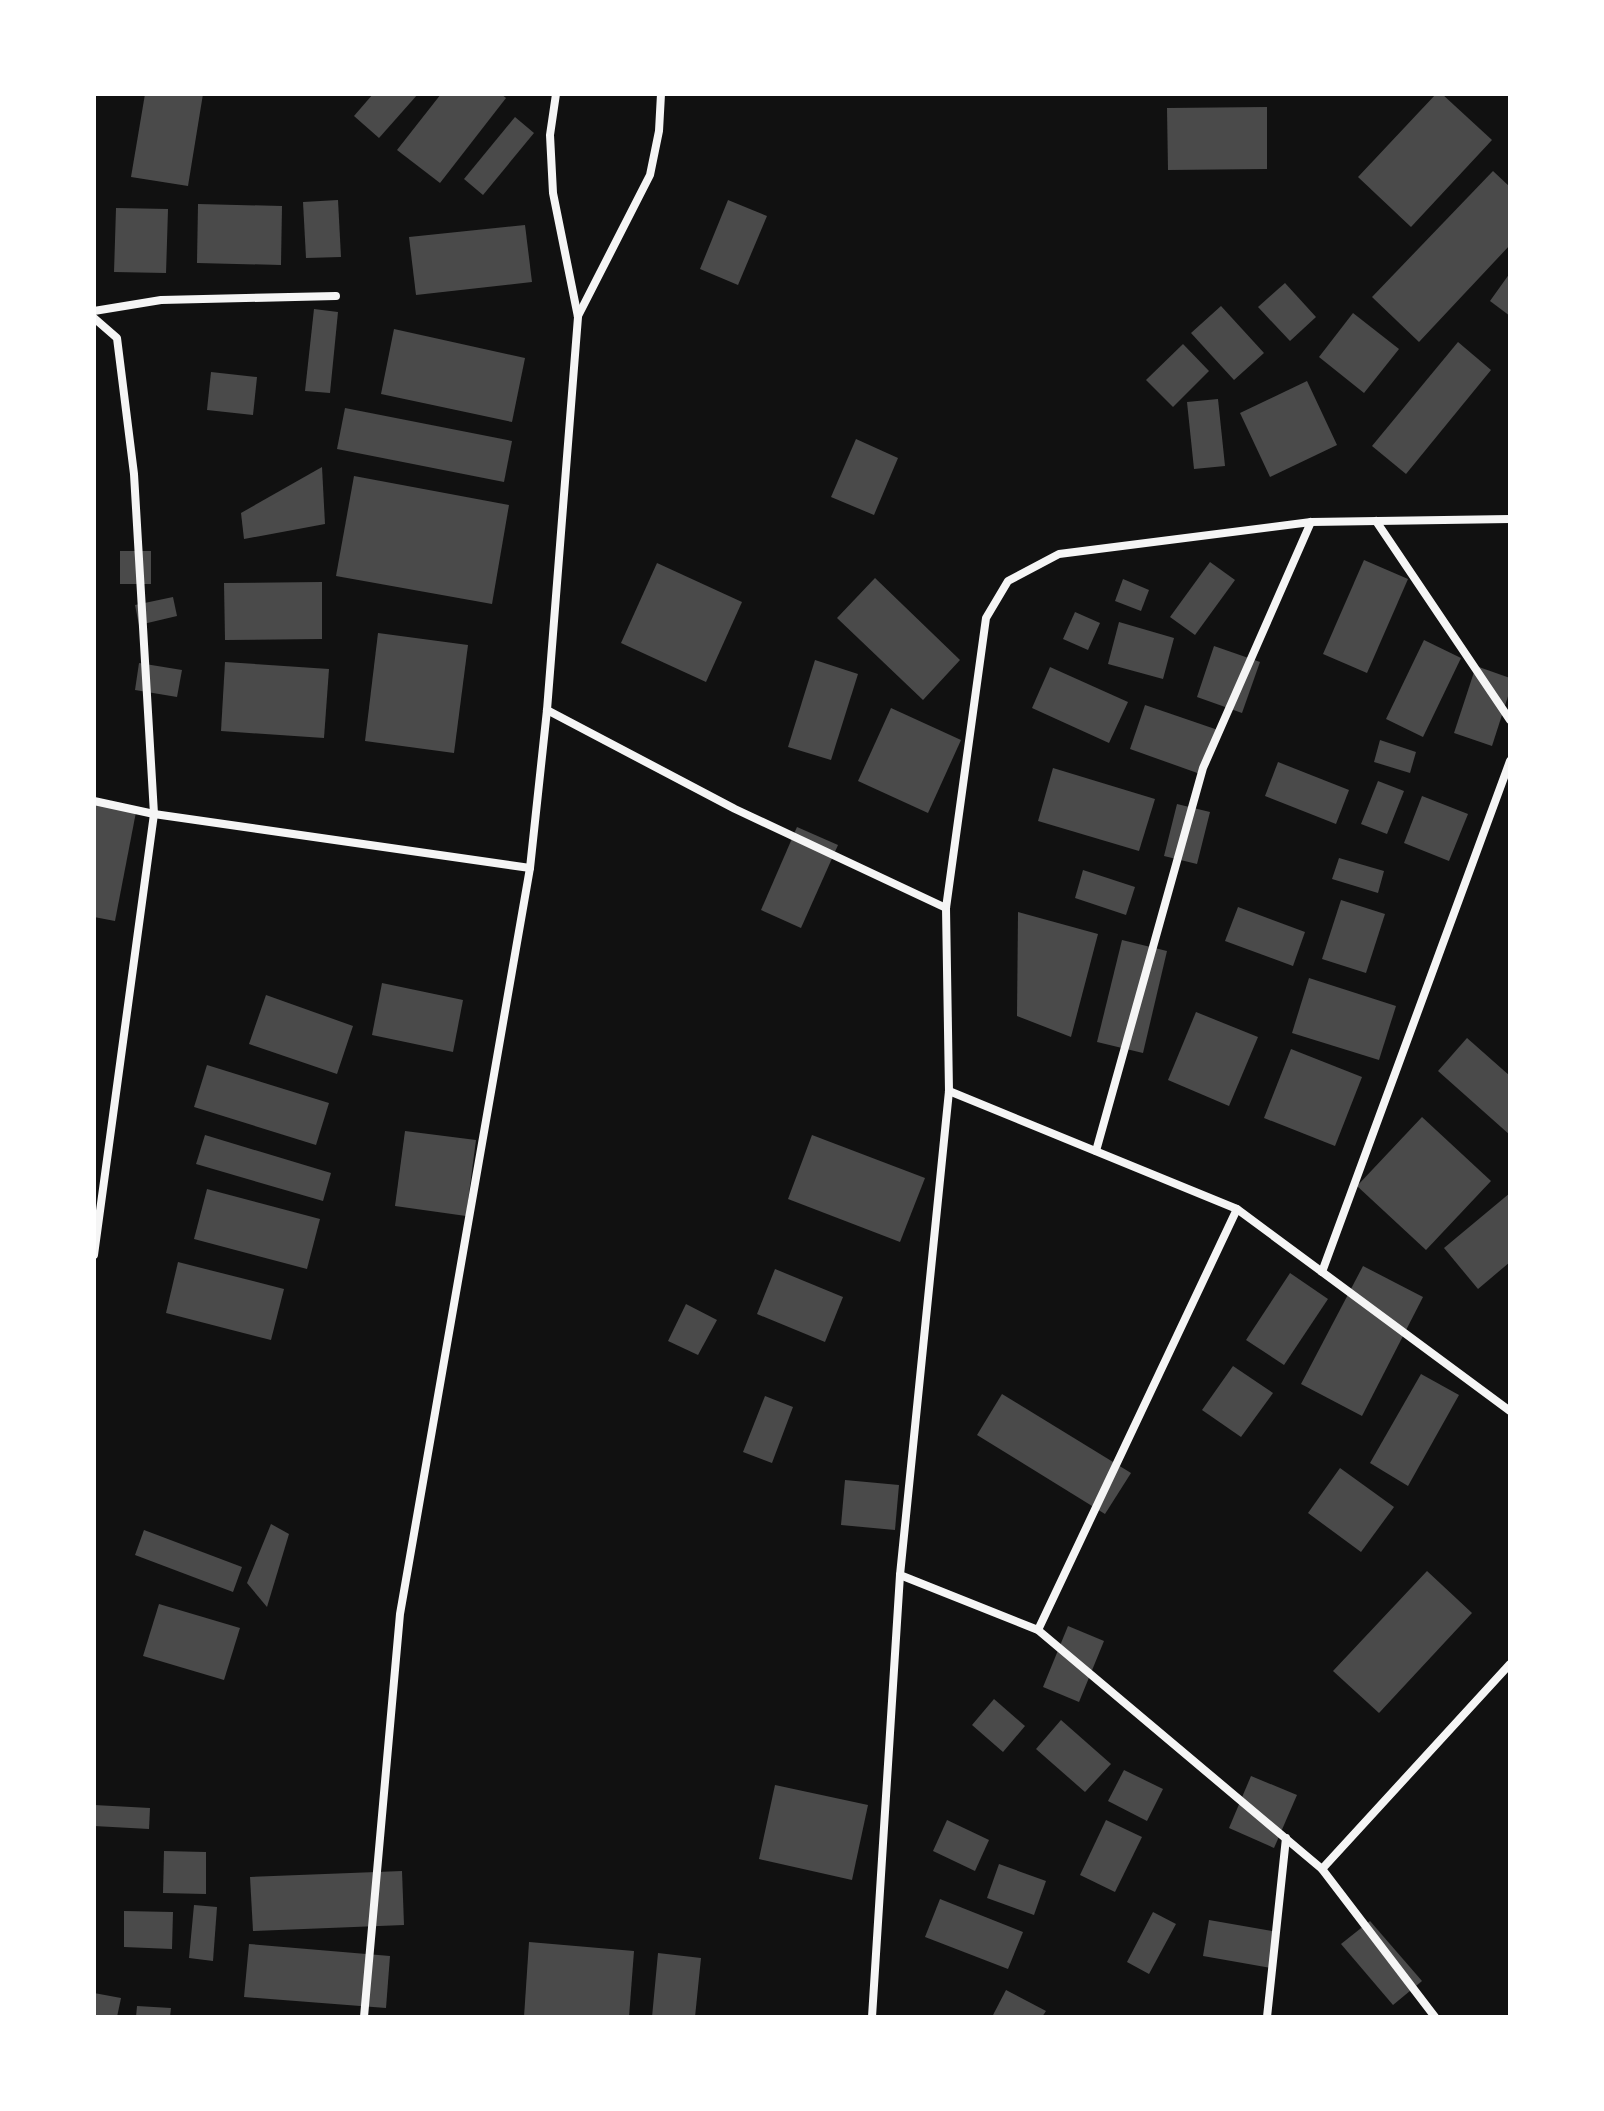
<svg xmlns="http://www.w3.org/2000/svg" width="1604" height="2111" font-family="'Sofia Sans Condensed',sans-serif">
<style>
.building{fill:#4a4a4a}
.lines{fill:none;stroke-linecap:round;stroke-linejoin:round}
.minor{stroke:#f5f5f5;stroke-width:8}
</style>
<rect width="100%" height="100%" fill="#111"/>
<g class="building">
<polygon points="145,94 203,94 188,186 131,177"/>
<polygon points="373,94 418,94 379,138 354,116"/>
<polygon points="441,94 501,94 506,98 440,183 397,150"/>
<polygon points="1436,94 1442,94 1492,140 1411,227 1358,177"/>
<polygon points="1267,107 1267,169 1168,170 1167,108"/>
<polygon points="515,117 534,133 483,195 464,179"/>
<polygon points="1493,171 1510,187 1510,245 1419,342 1372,297"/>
<polygon points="338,200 341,257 306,258 303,202"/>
<polygon points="728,200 767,216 738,285 700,269"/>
<polygon points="198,204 282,206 281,265 197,263"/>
<polygon points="116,208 168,209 166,273 114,272"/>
<polygon points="525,225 532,282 416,295 409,237"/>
<polygon points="1510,273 1510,316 1490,301"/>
<polygon points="1285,283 1316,317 1290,341 1258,307"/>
<polygon points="1221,306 1264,353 1234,380 1191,333"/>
<polygon points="314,309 338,312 330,393 305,391"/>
<polygon points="1353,313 1399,349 1364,393 1319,357"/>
<polygon points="394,329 525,358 512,422 381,394"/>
<polygon points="1458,342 1491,370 1406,474 1372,446"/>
<polygon points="1183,344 1209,371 1173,407 1146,380"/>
<polygon points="211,372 257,377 253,415 207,410"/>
<polygon points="1307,381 1337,445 1270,477 1240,413"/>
<polygon points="1218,399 1225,466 1194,469 1187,402"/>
<polygon points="345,408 512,441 504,482 337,449"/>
<polygon points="856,439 898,458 874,515 831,497"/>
<polygon points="322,467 325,524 244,539 241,513"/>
<polygon points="354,476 509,505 492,604 336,576"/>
<rect x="120" y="551" width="31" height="33"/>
<polygon points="1364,560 1408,579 1367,673 1323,654"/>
<polygon points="1210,562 1235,580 1195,635 1170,617"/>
<polygon points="657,563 742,602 706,682 621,643"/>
<polygon points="875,578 960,660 923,700 837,618"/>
<polygon points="1123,579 1149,590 1141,611 1115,601"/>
<polygon points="322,582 322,639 225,640 224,583"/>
<polygon points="173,597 177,616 139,625 135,605"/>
<polygon points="1075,612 1100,623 1088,650 1063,639"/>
<polygon points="1119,622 1174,638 1163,679 1108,664"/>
<polygon points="378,633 468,645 454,753 365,741"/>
<polygon points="1424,640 1461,658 1423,737 1386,719"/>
<polygon points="1214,646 1260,662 1242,713 1197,697"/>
<polygon points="815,660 858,674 831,760 788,747"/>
<polygon points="225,662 329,669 324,738 221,731"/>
<polygon points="139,663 182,670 177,697 135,690"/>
<polygon points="1476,666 1510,678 1510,690 1492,746 1454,733"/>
<polygon points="1050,667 1128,702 1109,743 1032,708"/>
<polygon points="1145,705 1218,730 1203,775 1130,749"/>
<polygon points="891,708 961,740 928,813 858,781"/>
<polygon points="1380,740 1416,752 1410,773 1374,762"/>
<polygon points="1278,762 1349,790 1336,824 1265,796"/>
<polygon points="1053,768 1155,799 1139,851 1038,821"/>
<polygon points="1378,781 1404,791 1387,834 1361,824"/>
<polygon points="1422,796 1468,814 1449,861 1404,843"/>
<polygon points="94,804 136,812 115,921 94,917"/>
<polygon points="1177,804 1210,812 1197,864 1164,856"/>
<polygon points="797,827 838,845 801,928 761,910"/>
<polygon points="1339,858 1384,871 1378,893 1332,879"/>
<polygon points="1083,870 1135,887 1126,915 1075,898"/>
<polygon points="1341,900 1385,914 1366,973 1322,959"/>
<polygon points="1238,907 1305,932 1293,966 1225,941"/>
<polygon points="1018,912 1098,934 1071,1037 1017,1016"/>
<polygon points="1122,940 1167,951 1143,1053 1097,1042"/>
<polygon points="1309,978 1396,1006 1379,1060 1292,1033"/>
<polygon points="382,983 463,1000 453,1052 372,1035"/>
<polygon points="266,995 353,1026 337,1074 249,1044"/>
<polygon points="1196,1012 1258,1037 1229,1106 1168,1080"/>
<polygon points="1467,1038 1510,1076 1510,1135 1438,1071"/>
<polygon points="1291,1049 1362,1077 1335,1146 1264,1118"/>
<polygon points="207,1065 329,1103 316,1145 194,1107"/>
<polygon points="1422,1117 1491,1181 1426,1250 1357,1186"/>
<polygon points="405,1131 476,1140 466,1216 395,1206"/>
<polygon points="205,1135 331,1173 323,1201 196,1164"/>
<polygon points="812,1135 925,1178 900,1242 788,1199"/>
<polygon points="207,1189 320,1219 307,1269 194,1239"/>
<polygon points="1510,1193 1510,1262 1478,1289 1444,1248"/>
<polygon points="178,1262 284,1289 271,1340 166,1313"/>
<polygon points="1363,1266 1423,1297 1362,1416 1301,1384"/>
<polygon points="775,1269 843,1297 825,1342 757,1314"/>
<polygon points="1290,1273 1328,1299 1284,1365 1246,1340"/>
<polygon points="686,1304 717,1320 698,1355 668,1341"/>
<polygon points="1233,1366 1273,1393 1241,1437 1202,1410"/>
<polygon points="1421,1374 1459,1395 1408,1486 1370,1463"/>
<polygon points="1002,1394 1131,1473 1105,1514 977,1435"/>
<polygon points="765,1396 793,1407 772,1463 743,1452"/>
<polygon points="1340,1468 1394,1507 1361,1552 1308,1513"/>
<polygon points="845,1480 899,1485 895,1530 841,1525"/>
<polygon points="271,1524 289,1534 267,1607 247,1583"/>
<polygon points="144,1530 242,1567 233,1592 135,1555"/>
<polygon points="1427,1571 1472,1613 1379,1713 1333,1671"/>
<polygon points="159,1604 240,1628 224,1680 143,1656"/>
<polygon points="1068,1626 1104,1641 1079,1702 1043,1687"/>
<polygon points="994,1699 1025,1726 1003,1752 972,1725"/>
<polygon points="1061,1720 1111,1764 1085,1792 1036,1749"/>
<polygon points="1124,1770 1163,1789 1147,1821 1108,1801"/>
<polygon points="1251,1776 1297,1795 1274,1848 1229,1828"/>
<polygon points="775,1785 868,1805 852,1880 759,1859"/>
<polygon points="94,1805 150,1808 149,1829 94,1826"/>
<polygon points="947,1820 989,1840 975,1871 933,1851"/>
<polygon points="1106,1820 1142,1837 1115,1892 1080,1875"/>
<polygon points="164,1851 206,1852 206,1894 163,1893"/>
<polygon points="999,1864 1046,1881 1034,1915 987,1898"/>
<polygon points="402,1871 404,1925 253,1931 250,1877"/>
<polygon points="940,1899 1023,1932 1008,1969 925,1937"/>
<polygon points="194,1905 217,1907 213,1961 189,1958"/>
<polygon points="124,1911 173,1912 172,1949 124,1947"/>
<polygon points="1153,1912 1176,1924 1149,1974 1127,1962"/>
<polygon points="1209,1920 1277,1932 1271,1968 1203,1956"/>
<polygon points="1370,1921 1422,1981 1393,2005 1341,1944"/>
<polygon points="529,1942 634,1951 629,2017 524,2017"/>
<polygon points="249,1944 390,1956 386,2008 244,1997"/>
<polygon points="658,1953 701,1958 695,2017 652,2017"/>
<polygon points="1006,1990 1046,2011 1042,2017 992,2017"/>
<polygon points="94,1993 121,1998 117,2017 94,2017"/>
<polygon points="137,2006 171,2008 170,2017 136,2017"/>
</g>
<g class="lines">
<g class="minor">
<polyline points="94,311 161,300 336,296"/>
<polyline points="578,316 650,175 659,131 661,94"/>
<polyline points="94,318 117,338 134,474 154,814 94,1255"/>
<polyline points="1376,521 1510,720"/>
<polyline points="547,710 735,809 946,908"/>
<polyline points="94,801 154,814 530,868"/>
<polyline points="949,1091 1237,1209 1510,1411"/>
<polyline points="1096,1151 1203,768 1311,522"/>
<polyline points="1322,1272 1510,761"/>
<polyline points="1038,1630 1237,1209"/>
<polyline points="1322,1869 1510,1664"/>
<polyline points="364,2017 400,1614 530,868 547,710 578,317 553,193 550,135 556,94"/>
<polyline points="872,2017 900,1575"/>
<polyline points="1267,2017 1286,1838"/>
<polyline points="1435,2017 1322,1869 1038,1630 900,1575 949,1091 946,908 986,618 1008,581 1059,554 1311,522 1510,519"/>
</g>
</g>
<rect width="1604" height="2111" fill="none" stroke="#ffffff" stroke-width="192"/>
</svg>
